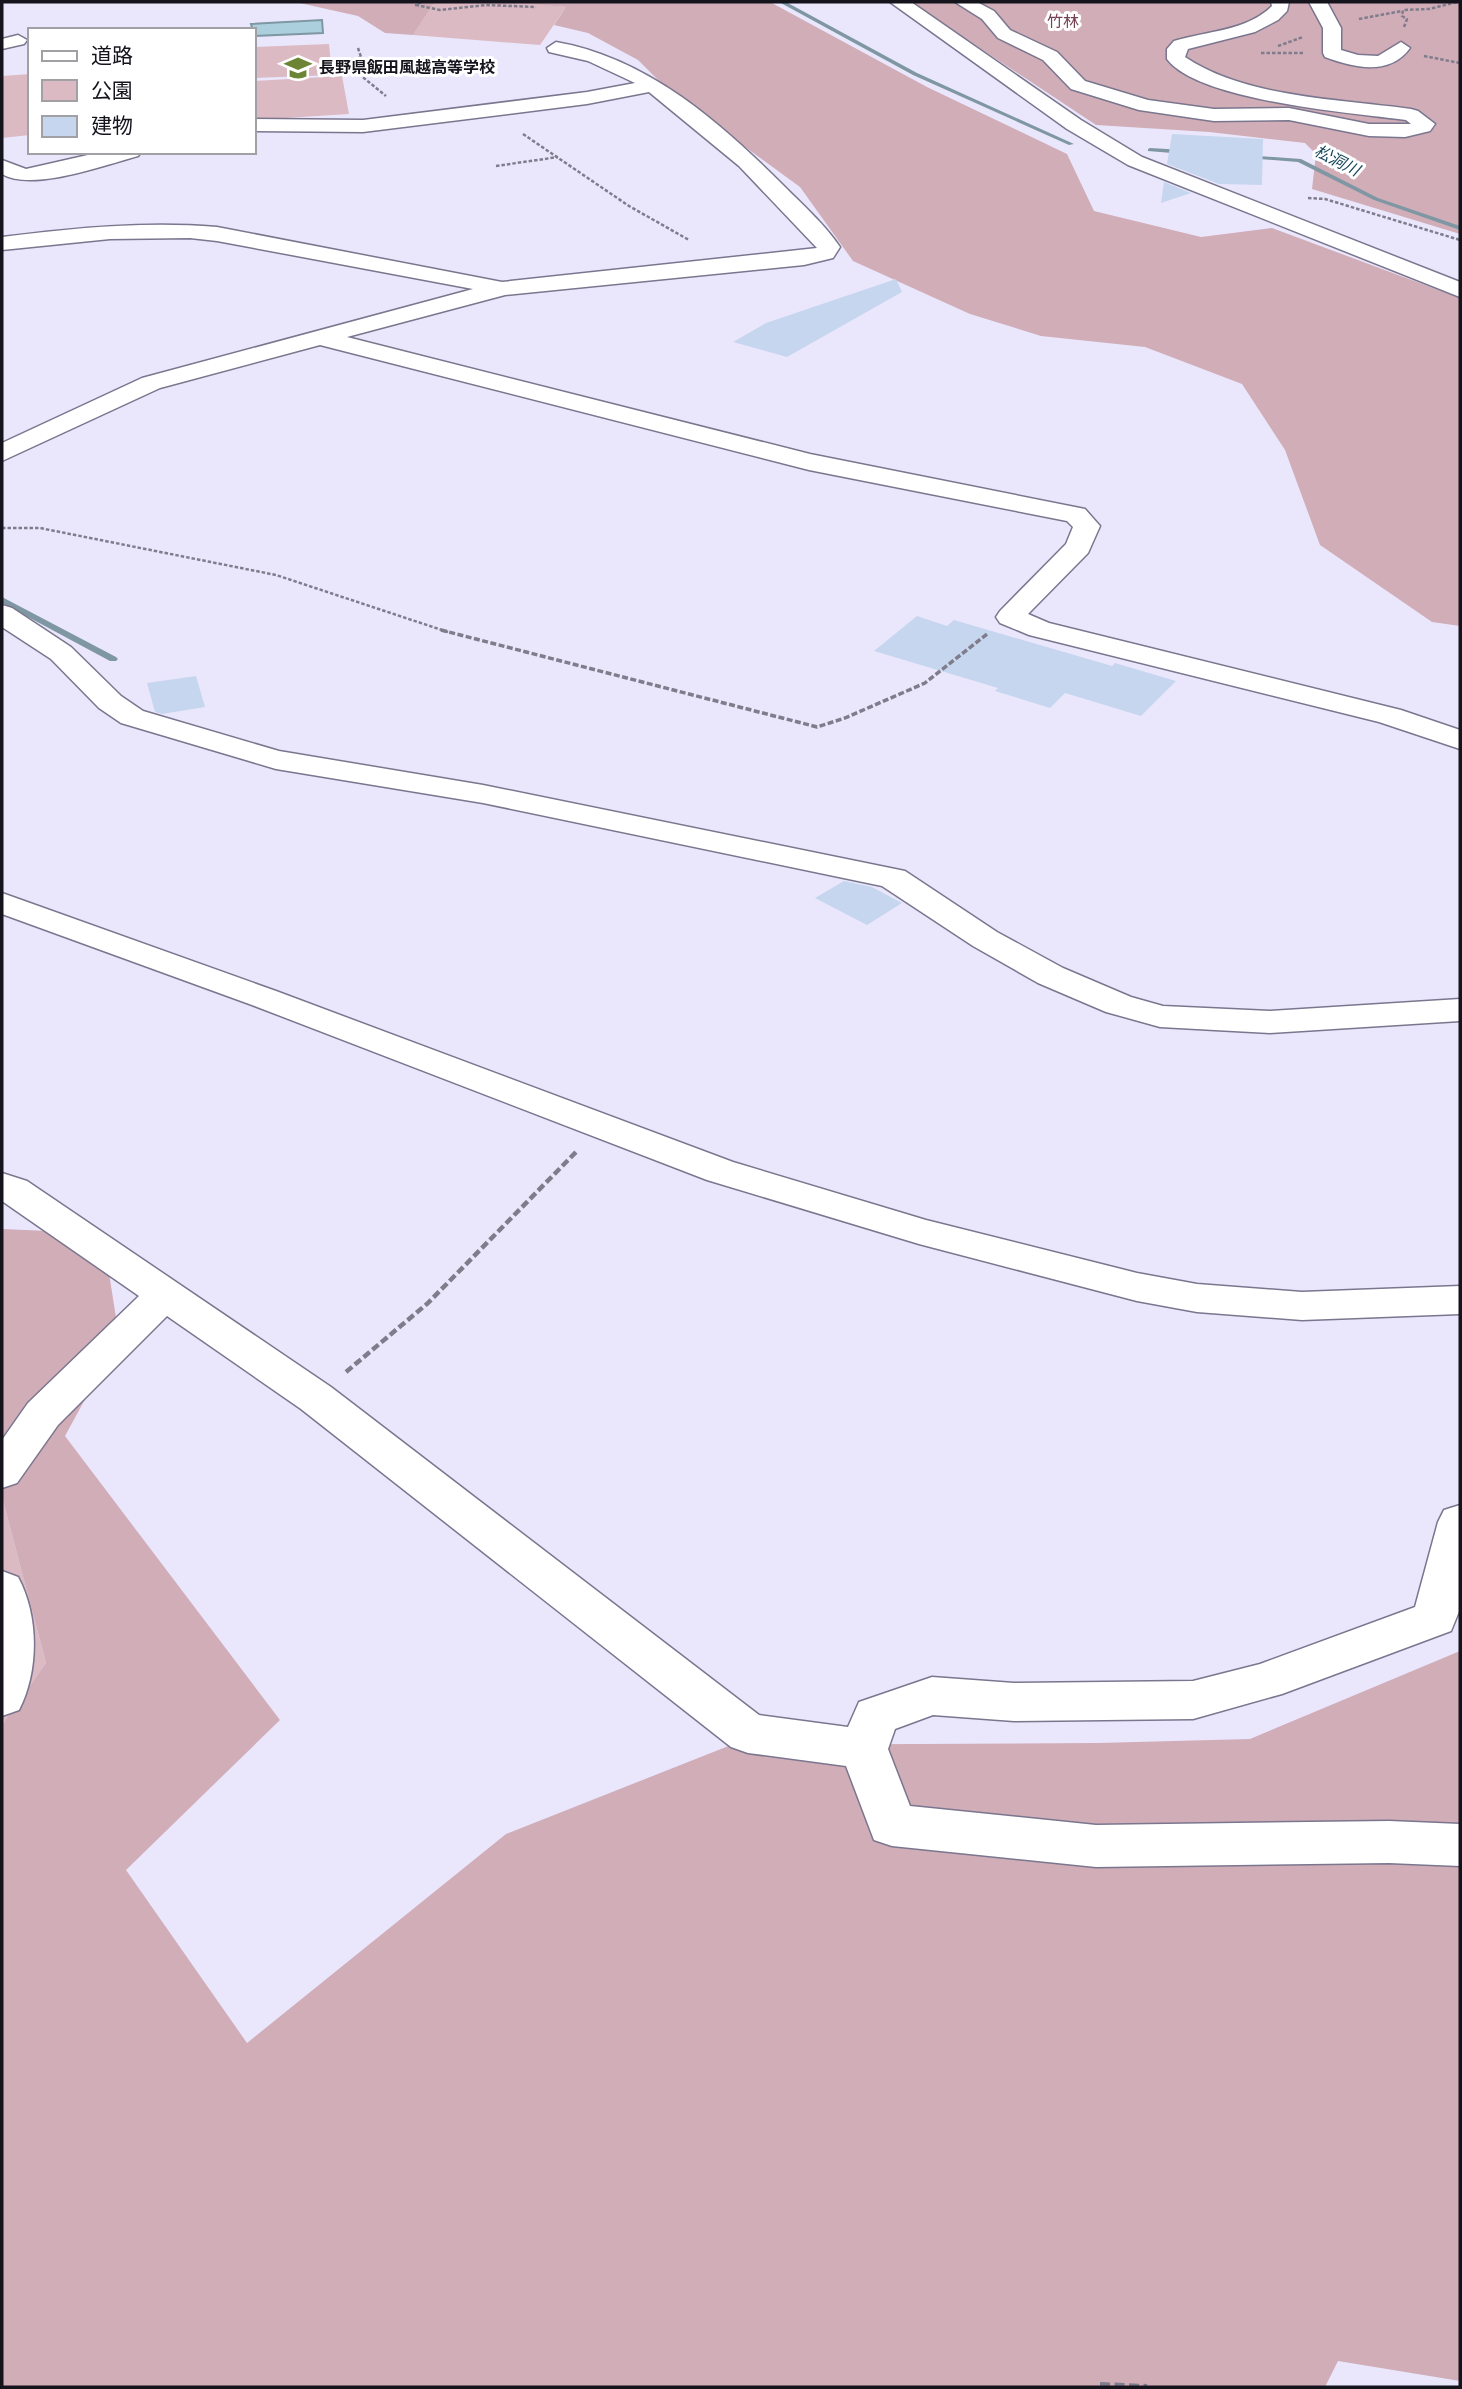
<svg xmlns="http://www.w3.org/2000/svg" width="1462" height="2389" font-family="'Varela Round','Noto Sans JP',sans-serif">
<style>
.green{fill:#dcbac3}
.forest{fill:#d1adb8}
.water{fill:#abcfdd;stroke:#7e97a3;stroke-width:2}
.lines{fill:none;stroke-linecap:round;stroke-linejoin:round}
.stream{fill:#7e97a3;fill-rule:evenodd}
.building{fill:#c6d6ee}
.minor-casing{stroke:#79768e;stroke-width:3}
.path-far3{stroke:#7f7d8c;stroke-width:2.5;stroke-dasharray:3.5 2;stroke-linecap:butt}
.path-far2{stroke:#7f7d8c;stroke-width:3.5;stroke-dasharray:6 2.5;stroke-linecap:butt}
.path-far1{stroke:#7f7d8c;stroke-width:4.5;stroke-dasharray:8 3.5;stroke-linecap:butt}
.path{stroke:#7f7d8c;stroke-width:6;stroke-dasharray:10 4.5;stroke-linecap:butt}
.minor{fill:#fff;fill-rule:evenodd}
.labels{text-anchor:middle;dominant-baseline:central;stroke-width:6;stroke-linejoin:round;paint-order:stroke}
.far-park-label{font-size:16px;fill:#754253;stroke:#fff}
.far-poi-label{font-size:16px;font-weight:bold;fill:#15141d;stroke:#fff;text-anchor:start}
.far-water-label{font-size:16px;font-style:italic;fill:#154657;stroke:#fff}
</style>
<rect width="100%" height="100%" fill="#eae7fd"/>
<g class="green">
<polygon points="435,2 521,2 566,7 540,45 413,35"/>
<polygon points="329,44 332,75 254,78 254,47"/>
<polygon points="30,74 30,135 2,138 2,76"/>
<polygon points="342,76 349,114 254,120 254,81"/>
<polygon points="2,1497 46,1663 2,1725"/>
</g>
<g class="forest">
<polygon points="295,2 435,2 413,35 385,33 358,16"/>
<polygon points="770,2 927,87 1067,154 1094,211 1201,237 1272,228 1460,298 1460,626 1432,622 1320,545 1285,450 1242,384 1145,347 1041,336 970,314 853,261 800,187 671,93 638,60 588,33 554,25 566,7 521,3"/>
<polygon points="910,2 1460,2 1460,234 1312,189 1316,154 1305,143 1209,132 1096,125"/>
<polygon points="2,1229 48,1231 109,1273 119,1337 65,1436 280,1720 126,1870 247,2043 506,1834 731,1745 1098,1743 1250,1739 1460,1651 1460,2381 1338,2361 1325,2387 2,2387 2,1725 46,1663 2,1497"/>
</g>
<polygon class="water" points="322,20 323,33 254,36 251,24"/>
<g class="lines">
<g class="stream">
<polygon points="779,2 786,2 917,73 1074,144 1069,145 913,75"/>
<polygon points="1150,148 1184,150 1187,152 1184,154 1148,151 1148,149"/>
<polygon points="1245,155 1301,159 1378,198 1460,226 1460,230 1374,200 1298,162 1247,158 1245,157"/>
<polygon points="2,597 116,657 118,659 116,661 110,661 2,603"/>
</g>
</g>
<g class="building">
<polygon points="1172,134 1263,139 1262,185 1219,184 1167,164"/>
<polygon points="1164,182 1191,193 1161,203"/>
<polygon points="896,279 902,292 787,357 733,342 766,323"/>
<polygon points="917,616 947,626 954,620 1112,666 1115,663 1176,681 1141,716 1065,693 1050,708 995,691 998,688 874,651"/>
<polygon points="196,676 205,707 162,714 155,712 147,683"/>
<polygon points="844,881 872,887 902,903 867,925 815,898"/>
</g>
<g class="lines">
<g class="minor-casing">
<g id="minor">
<polygon points="890,2 911,2 1081,120 1142,157 1460,282 1460,297 1128,165 1067,129"/>
<path d="M 955,2 L 977,2 L 994,11 L 1010,30 L 1057,52 L 1085,81 L 1148,100 L 1214,109 L 1289,108 L 1369,124 L 1411,124 L 1406,120 C 1353,113 1198,101 1167,59 L 1167,49 L 1174,41 C 1207,31 1247,31 1272,6 L 1271,2 L 1289,2 L 1287,11 L 1278,20 L 1255,32 L 1188,49 L 1185,57 C 1246,98 1340,99 1411,109 L 1418,111 L 1435,124 L 1430,131 L 1405,137 L 1369,136 L 1289,120 L 1214,121 L 1139,110 L 1071,89 L 1043,60 L 998,38 L 982,19 Z"/>
<path d="M 1309,2 L 1327,2 L 1341,28 L 1341,50 L 1358,55 L 1378,56 L 1401,42 L 1410,48 C 1390,76 1354,68 1325,57 L 1323,53 L 1323,28 Z"/>
<polygon points="18,35 27,40 24,44 2,49 2,39"/>
<path d="M 556,42 C 648,58 721,123 785,187 C 804,206 825,225 840,247 L 833,258 L 804,265 L 505,295 L 347,337 L 810,454 L 1085,509 L 1100,526 L 1088,553 L 1028,614 L 1049,623 L 1401,710 L 1460,730 L 1460,749 L 1379,722 L 1029,635 L 1000,623 L 996,617 L 1000,611 L 1066,544 L 1073,527 L 1067,521 L 809,470 L 320,345 L 160,388 L 2,461 L 2,443 L 142,378 L 473,289 L 217,241 L 190,238 L 110,239 L 2,250 L 2,237 C 74,228 145,221 217,227 L 502,282 L 817,248 L 739,166 L 649,92 L 587,104 L 363,132 L 254,131 L 254,119 L 363,120 L 587,92 L 635,83 L 588,61 L 549,52 L 547,48 Z"/>
<path d="M 101,152 L 141,152 L 138,156 C 105,165 32,192 2,174 L 2,160 L 26,169 Z"/>
<polygon points="2,605 12,608 71,647 121,696 143,711 279,751 483,785 905,871 997,932 1063,968 1131,997 1163,1006 1270,1011 1460,999 1460,1021 1270,1033 1160,1027 1106,1012 1038,983 973,946 882,886 483,803 276,769 121,723 99,708 51,659 2,627"/>
<polygon points="2,893 276,991 733,1162 926,1220 1137,1273 1197,1284 1302,1292 1460,1286 1460,1314 1302,1320 1197,1312 1137,1301 919,1244 707,1180 252,1005 2,914"/>
<polygon points="2,1173 27,1181 331,1387 759,1715 848,1727 859,1702 932,1677 1014,1683 1193,1681 1260,1664 1415,1607 1438,1522 1444,1510 1460,1505 1460,1609 1451,1631 1282,1694 1193,1719 1014,1721 933,1715 895,1729 888,1749 910,1806 1096,1825 1389,1821 1460,1824 1460,1866 1389,1863 1096,1867 892,1846 874,1840 846,1766 748,1753 731,1747 301,1409 167,1316 58,1425 17,1483 2,1488 2,1440 28,1403 139,1296 2,1201"/>
<path d="M 2,1571 L 18,1577 C 39,1616 39,1671 19,1710 L 2,1716 Z"/>
</g>
</g>
<g class="path-far3">
<polyline points="421,2 416,5 440,10 486,5 536,7"/>
<polyline points="1359,19 1402,11"/>
<polyline points="1404,27 1407,19 1402,16 1403,10 1429,9 1457,2"/>
<polyline points="1278,46 1303,37"/>
<polyline points="358,48 361,57 349,63 349,66 386,96"/>
<polyline points="1261,53 1304,53"/>
<polyline points="1424,56 1460,63"/>
<polyline points="523,134 629,206 689,240"/>
<polyline points="496,166 558,157"/>
<polyline points="1308,198 1325,199 1460,240"/>
<polyline points="2,528 40,528 276,575 448,632"/>
</g>
<polyline class="path-far2" points="441,630 817,727 845,718 925,683 987,634"/>
<polyline class="path-far1" points="346,1372 428,1303 577,1151"/>
<polyline class="path" points="1100,2385 1147,2387"/>
<use href="#minor" class="minor"/>
</g>
<defs>
<g id="school-bare" transform="scale(2.1)"><path d="M0-5L7-2L0 1L-7-2ZM-4 1L0 2.5L4 1V4Q0 6-4 4Z" fill="#6d8435" stroke="#fff" stroke-width="2.5" paint-order="stroke"/></g>
</defs>
<g fill-rule="evenodd">
<use href="#school-bare" x="298" y="68"/>
</g>
<g class="labels">
<g class="far-park-label">
<text x="1063" y="22">竹林</text>
</g>
<g class="far-poi-label">
<text x="319" y="68">長野県飯田風越高等学校</text>
</g>
<g class="far-water-label">
<text transform="translate(1337 161) rotate(27)">松洞川</text>
</g>
</g>
<rect width="1462" height="2389" fill="none" stroke="#15141d" stroke-width="7"/>
<rect x="28" y="28" width="228" height="126" fill="#ffffff" stroke="#a1a1a5" stroke-width="2"/>
<rect x="42" y="51" width="35" height="10" fill="#ffffff" stroke="#a1a1a5" stroke-width="2"/>
<text x="91" y="63" font-size="21" fill="#15141d">道路</text>
<rect x="42" y="80" width="35" height="21" fill="#dcbac3" stroke="#a1a1a5" stroke-width="2"/>
<text x="91" y="98" font-size="21" fill="#15141d">公園</text>
<rect x="42" y="116" width="35" height="21" fill="#c6d6ee" stroke="#a1a1a5" stroke-width="2"/>
<text x="91" y="133" font-size="21" fill="#15141d">建物</text>
</svg>
